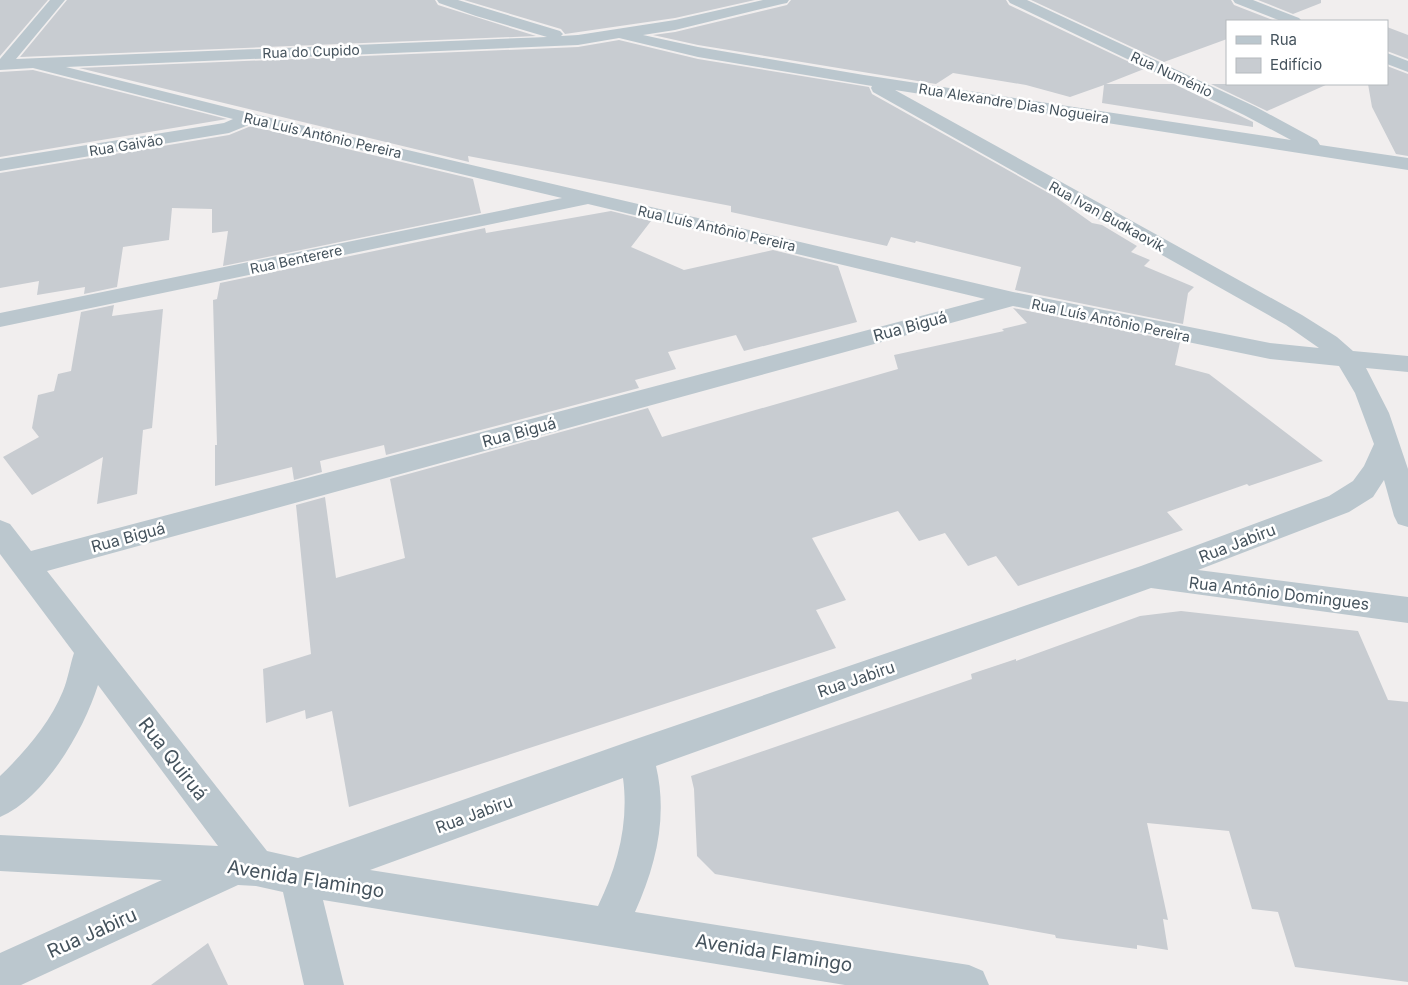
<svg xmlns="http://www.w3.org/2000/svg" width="1408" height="985" font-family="Inter,sans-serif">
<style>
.building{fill:#c8ccd1}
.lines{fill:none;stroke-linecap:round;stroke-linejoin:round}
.minor{fill:#bbc7ce;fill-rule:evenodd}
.labels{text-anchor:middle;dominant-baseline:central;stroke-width:5;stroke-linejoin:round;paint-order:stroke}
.far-street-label{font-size:14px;fill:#45535d;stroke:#fff}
.street-label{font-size:16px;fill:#45535d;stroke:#fff}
.near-street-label{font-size:19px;fill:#45535d;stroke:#fff}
</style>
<rect width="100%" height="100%" fill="#f1eeee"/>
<g class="building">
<polygon points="0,0 48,0 0,56"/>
<polygon points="67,0 435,0 438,5 536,36 20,57"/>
<polygon points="464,0 755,0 675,18 565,34 561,29"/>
<polygon points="791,0 1006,0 1009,5 1144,69 1106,84 1174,84 1253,122 1253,127 1102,103 1104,85 1070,97 1026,85 953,73 936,84 698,45 653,35 675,32 787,5"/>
<polygon points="1031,0 1231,0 1234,5 1275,21 1227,21 1227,39 1164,62"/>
<polygon points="1258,0 1321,0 1321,3 1293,14"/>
<polygon points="1387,27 1408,35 1408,59 1387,51"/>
<polygon points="619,40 698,59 869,87 872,94 1054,196 1092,223 1102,225 1137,246 1131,252 1150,260 1144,266 1194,287 1188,293 1183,324 1015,290 1021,267 916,241 915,243 891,237 887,246 731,212 731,206 468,156 469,162 79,68 578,47"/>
<polygon points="1387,66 1408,74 1408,156 1396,154 1372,107 1368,84 1387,84"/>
<polygon points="33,70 227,119 0,157 0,72"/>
<polygon points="1211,84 1328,84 1267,111"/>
<polygon points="251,126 473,179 481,213 223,266 228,231 212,233 212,209 172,208 169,240 123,247 117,287 84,294 85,287 37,295 39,281 0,288 0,173 229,135"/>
<polygon points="611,211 651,221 631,247 684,270 773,250 838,266 857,322 744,351 736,335 668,352 676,369 635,380 639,388 386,455 384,445 320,461 322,472 294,480 292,467 215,486 215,445 217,445 213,300 217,299 220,283 485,228 486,233"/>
<polygon points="114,305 112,316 163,309 152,428 143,430 137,494 97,504 103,457 32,495 3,457 39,437 32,428 38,395 54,391 58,374 71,371 81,312"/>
<polygon points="1013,308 1180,342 1175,365 1209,374 1323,461 1249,486 1247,484 1167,512 1183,530 1018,586 996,556 968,566 945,533 919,541 898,511 812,538 846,600 816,610 836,648 349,807 332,711 306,719 305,710 266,723 263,669 311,654 296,505 325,497 336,578 405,558 390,479 648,408 662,437 898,369 894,355 1004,331 1002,329 1027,323"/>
<polygon points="1181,611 1358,631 1388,700 1408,702 1408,982 1295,967 1278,912 1252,909 1229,831 1147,823 1168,920 1163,919 1168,950 1137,945 1137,949 1056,938 1055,935 715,874 697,856 694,789 691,776 972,679 971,674 1016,659 1016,661 1140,616"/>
<polygon points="208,943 228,985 151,985"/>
</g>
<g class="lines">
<g class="minor">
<path d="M 50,0 L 65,0 L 16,59 L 547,37 L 476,16 L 439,3 L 437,0 L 458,0 L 560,31 L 563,34 L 561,36 L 578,35 L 675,20 L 763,0 L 789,0 L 787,3 L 782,4 L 675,30 L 643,35 L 698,47 L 864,75 L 1291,140 L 1244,115 L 1010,3 L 1008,0 L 1027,0 L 1256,107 L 1317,140 L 1320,145 L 1408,158 L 1408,170 L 895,90 L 1302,315 L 1337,337 L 1353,351 L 1408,356 L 1408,372 L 1366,368 L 1389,413 L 1408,469 L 1408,527 L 1398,524 L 1394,516 L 1384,480 L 1373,497 L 1349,512 L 1198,570 L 1408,597 L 1408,623 L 1151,588 L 656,766 C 668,817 656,865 635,912 L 969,965 L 983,971 L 989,985 L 845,985 L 323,900 L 344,985 L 304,985 L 283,892 L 256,886 L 238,885 L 21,985 L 0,985 L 0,953 L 162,880 L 0,871 L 0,835 L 218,846 L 98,685 C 84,730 45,798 0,817 L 0,776 C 25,752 50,723 63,691 C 68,679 70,665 74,653 L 0,554 L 0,520 L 10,524 L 31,551 L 985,299 L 588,204 L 0,327 L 0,313 L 562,198 L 251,124 L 229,133 L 0,171 L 0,159 L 224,123 L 233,119 L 33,68 L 0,70 L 0,59 ZM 619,38 L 698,57 L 872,86 L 871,88 L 873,92 L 1286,325 L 1319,348 L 1270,343 L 1013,292 L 250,113 L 66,67 L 578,45 ZM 1013,306 L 1270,359 L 1339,366 L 1355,393 L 1374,444 L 1364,466 L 1353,481 L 1329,496 L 1141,566 L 636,739 L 298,858 L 267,851 L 47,571 ZM 623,778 C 629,823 618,865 598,906 L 370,870 Z"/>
<polygon points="1233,0 1253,0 1299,18 1302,21 1281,21 1235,3"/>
<polygon points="1387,53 1408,61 1408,72 1387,64"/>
</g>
</g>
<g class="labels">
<g class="far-street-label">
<text transform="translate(311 51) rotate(-2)">Rua do Cupido</text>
<text transform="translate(1172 74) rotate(25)">Rua Numénio</text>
<text transform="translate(1014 103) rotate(9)">Rua Alexandre Dias Nogueira</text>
<text transform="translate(323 135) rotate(13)">Rua Luís Antônio Pereira</text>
<text transform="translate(126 145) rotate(-9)">Rua Gaivão</text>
<text transform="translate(1107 216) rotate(29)">Rua Ivan Budkaovik</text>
<text transform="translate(717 228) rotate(13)">Rua Luís Antônio Pereira</text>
<text transform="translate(296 259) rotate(-12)">Rua Benterere</text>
<text transform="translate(1111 320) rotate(12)">Rua Luís Antônio Pereira</text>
</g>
<g class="street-label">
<text transform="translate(910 326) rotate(-15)">Rua Biguá</text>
<text transform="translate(519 432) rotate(-15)">Rua Biguá</text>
<text transform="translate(128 537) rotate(-15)">Rua Biguá</text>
<text transform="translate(1237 543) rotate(-21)">Rua Jabiru</text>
<text transform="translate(1279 593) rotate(7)">Rua Antônio Domingues</text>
<text transform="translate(856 679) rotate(-19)">Rua Jabiru</text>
<text transform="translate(474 814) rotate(-20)">Rua Jabiru</text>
</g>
<g class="near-street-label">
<text transform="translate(173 759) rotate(52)">Rua Quiruá</text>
<text transform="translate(306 879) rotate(9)">Avenida Flamingo</text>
<text transform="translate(92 933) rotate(-24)">Rua Jabiru</text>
<text transform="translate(774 953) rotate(9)">Avenida Flamingo</text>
</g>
</g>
<rect x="1226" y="20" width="162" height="65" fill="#ffffff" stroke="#b5babe"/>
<rect x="1236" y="36" width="25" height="8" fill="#bbc7ce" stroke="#b5babe"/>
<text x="1270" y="45" font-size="15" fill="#45535d">Rua</text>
<rect x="1236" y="58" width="25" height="15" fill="#c8ccd1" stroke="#b5babe"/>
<text x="1270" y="70" font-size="15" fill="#45535d">Edifício</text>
</svg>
